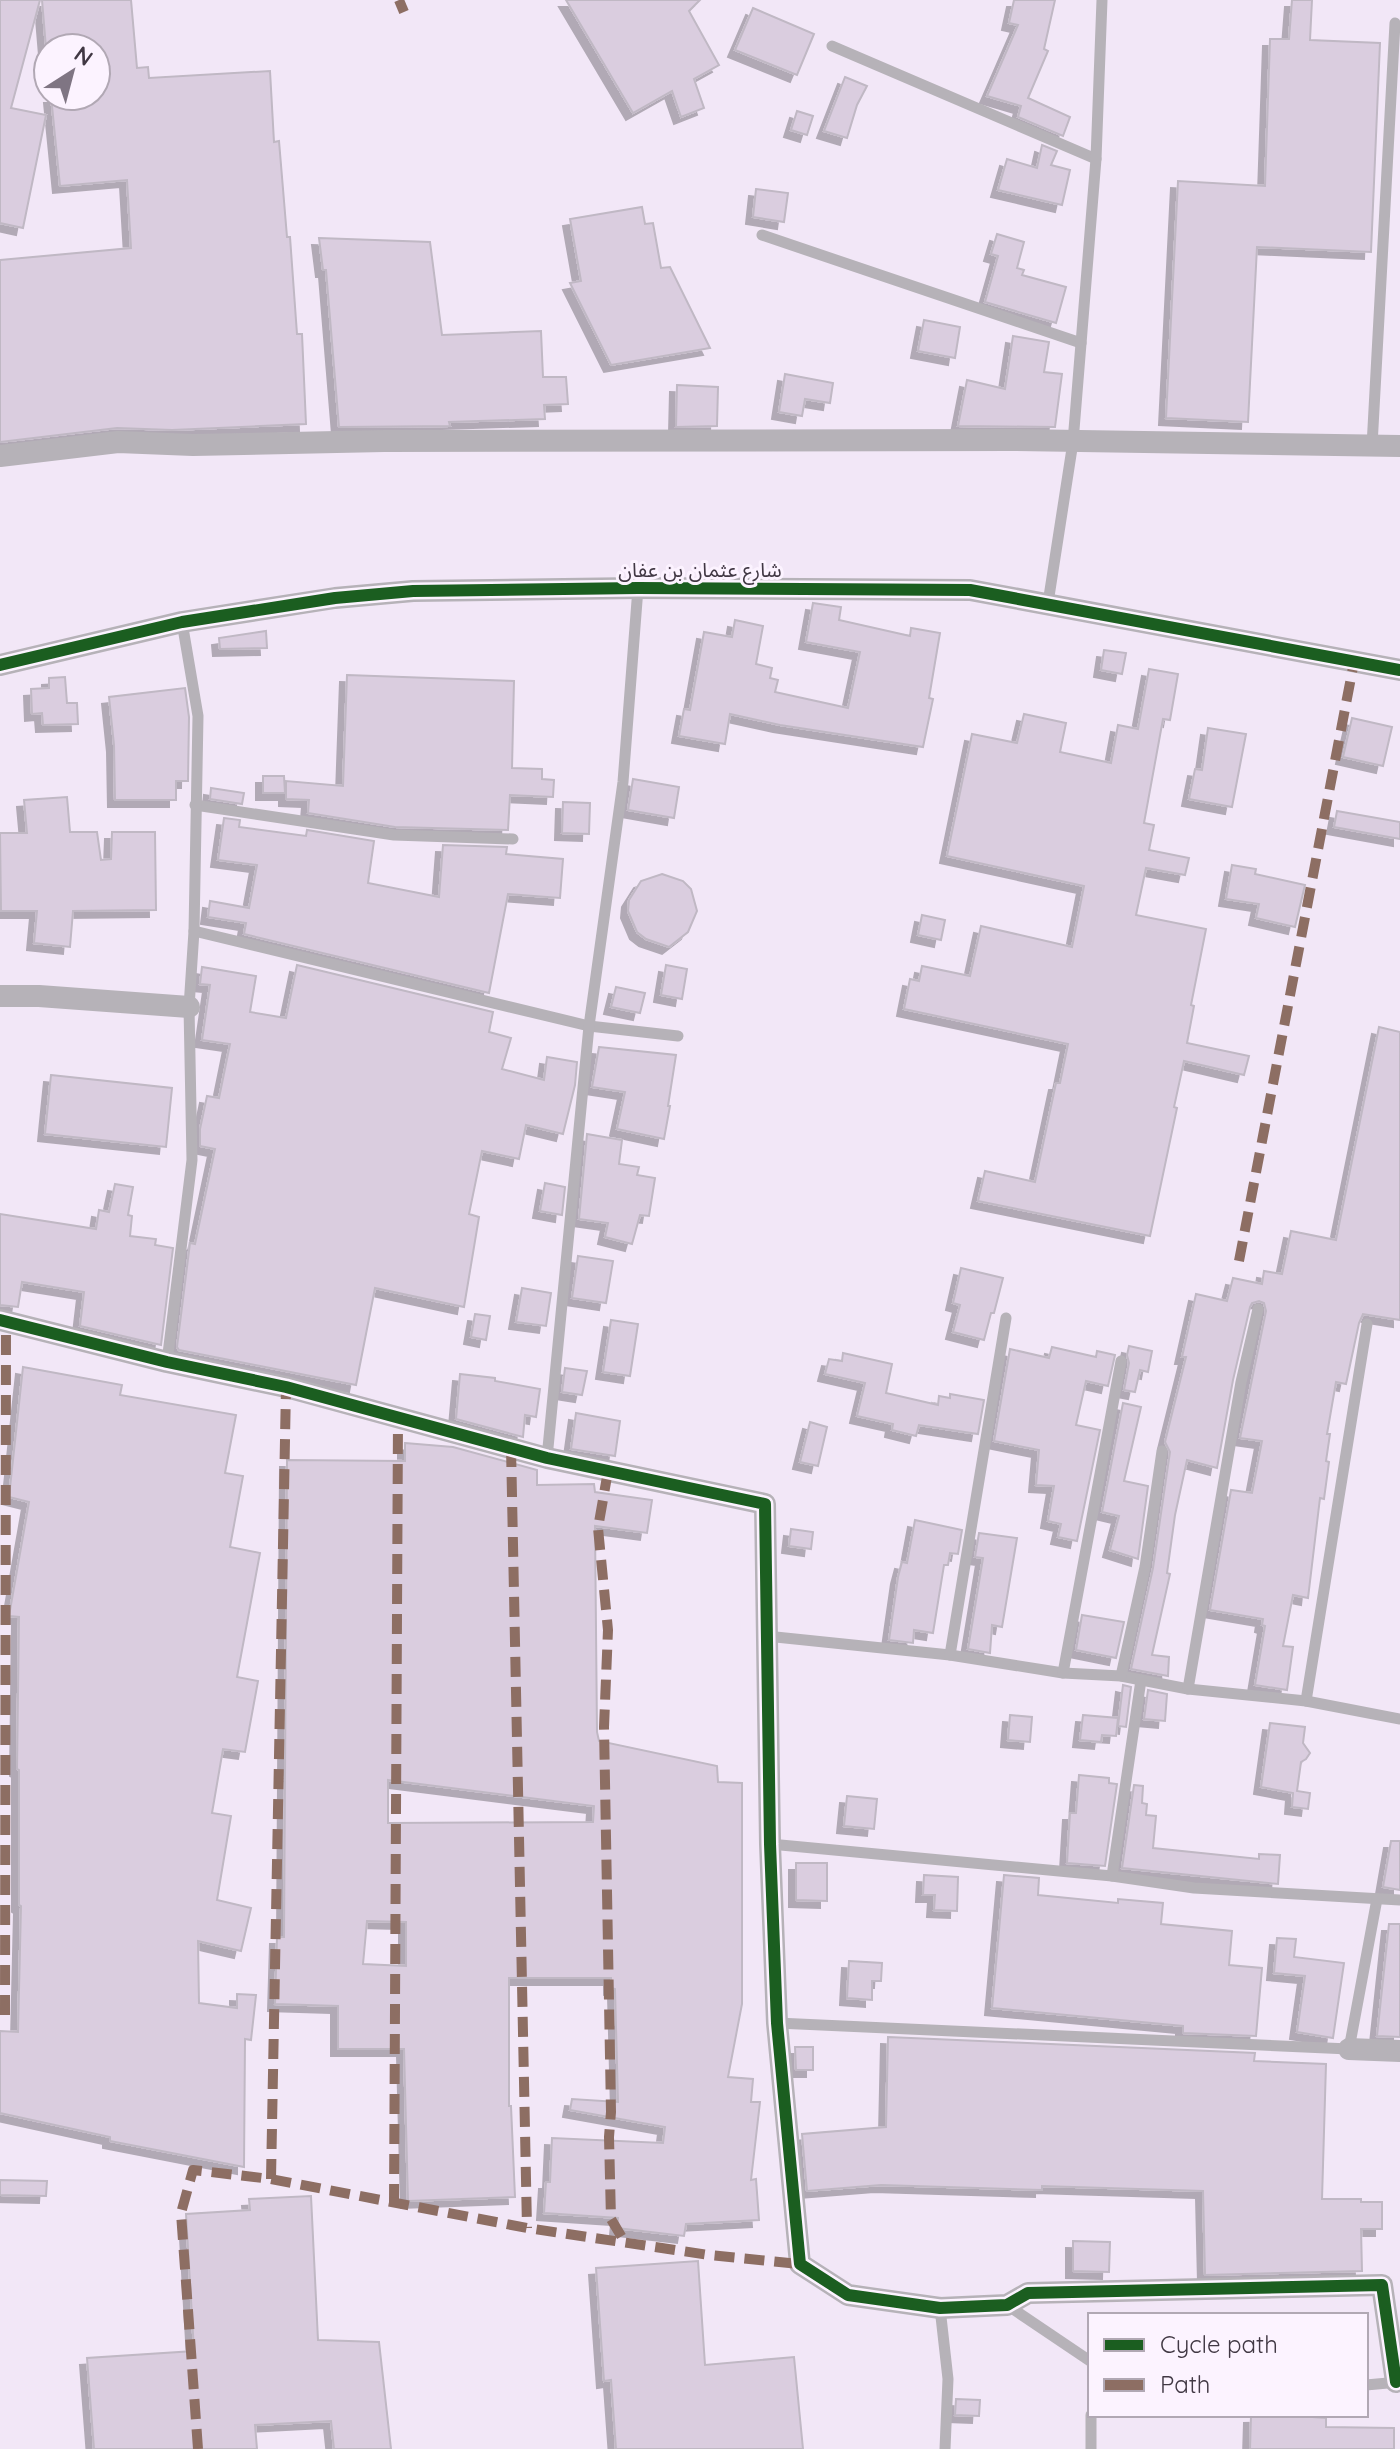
<svg xmlns="http://www.w3.org/2000/svg" width="1400" height="2449" font-family="Quicksand,'Noto Sans Arabic',sans-serif">
<style>
.building{fill:#dacddf;stroke:#c0b8c4;stroke-width:2;fill-rule:evenodd;filter:url(#shadow)}
.lines{fill:none;stroke-linecap:round;stroke-linejoin:round}
.service{stroke:#b6b2b8;stroke-width:11}
.minor{stroke:#b6b2b8;stroke-width:22}
.quiet{stroke:#8d6e63;stroke-width:10;stroke-dasharray:20 10;stroke-linecap:butt}
.cycleway-casing{stroke:#fcf3ff;stroke-width:17}
.cycleway{stroke:#1b5e20;stroke-width:12}
.labels{text-anchor:middle;dominant-baseline:central;stroke-width:6;stroke-linejoin:round;paint-order:stroke}
.street-label{font-size:20px;fill:#413844;stroke:#fcf3ff}
</style>
<defs>
<filter id="shadow"><feDropShadow dx="-7" dy="7" stdDeviation="0" flood-color="#0004"/></filter>
</defs>
<rect width="100%" height="100%" fill="#f2e7f7"/>
<g class="building">
<polygon points="0,0 40,0 11,108 46,115 23,228 0,223"/>
<polygon points="42,0 131,0 137,68 148,67 149,78 270,71 274,142 279,141 287,237 290,237 297,334 302,334 306,424 172,430 117,428 0,442 0,260 131,248 127,180 60,186 51,96 96,96 96,48 46,48"/>
<polygon points="566,0 700,0 689,11 719,65 694,79 704,108 681,117 672,91 633,113"/>
<polygon points="1014,0 1055,0 1044,49 1048,51 1028,98 1070,117 1063,136 1018,117 1021,106 987,96 1018,25 1009,23"/>
<polygon points="1292,0 1312,0 1310,40 1380,43 1371,252 1257,247 1248,422 1166,418 1178,181 1265,186 1270,39 1289,39"/>
<polygon points="753,8 814,34 797,75 735,50"/>
<polygon points="845,77 867,86 857,105 847,138 824,131"/>
<polygon points="797,111 813,116 807,135 791,130"/>
<polygon points="1042,145 1057,151 1051,165 1070,170 1062,205 998,190 1007,159 1037,168"/>
<polygon points="756,189 788,193 784,222 753,217"/>
<polygon points="642,207 645,224 653,223 661,268 670,267 710,348 611,365 570,283 581,281 570,219"/>
<polygon points="997,234 1024,242 1017,268 1024,270 1022,275 1066,287 1056,323 985,302 998,256 991,254"/>
<polygon points="319,238 430,242 442,335 541,331 543,377 566,377 568,404 544,405 545,419 449,422 450,426 339,427 326,270 323,270"/>
<polygon points="924,320 960,327 955,358 918,351"/>
<polygon points="1013,336 1049,342 1044,372 1062,374 1055,427 958,426 967,380 1005,389"/>
<polygon points="785,374 833,383 830,403 805,399 802,416 779,412"/>
<polygon points="677,385 718,387 717,426 676,427"/>
<polygon points="813,603 841,607 839,620 910,636 911,628 940,633 929,698 933,699 923,747 780,725 730,714 725,744 679,736 684,709 690,710 704,632 732,637 735,620 763,626 756,664 772,668 770,678 778,680 775,692 848,708 860,652 806,642"/>
<polygon points="266,631 267,648 220,649 219,638"/>
<polygon points="1104,650 1126,653 1122,674 1101,670"/>
<polygon points="1149,669 1178,674 1170,720 1163,719 1144,823 1154,825 1149,850 1189,858 1185,875 1146,868 1136,915 1206,929 1191,1005 1194,1006 1187,1043 1249,1056 1244,1075 1184,1061 1174,1107 1177,1108 1150,1236 978,1201 985,1171 1035,1182 1056,1083 1060,1083 1068,1044 904,1009 910,979 919,981 922,966 970,976 981,926 1072,947 1084,886 947,856 972,734 1017,743 1024,714 1066,723 1060,752 1111,763 1118,725 1138,729"/>
<polygon points="347,675 514,681 512,768 542,769 542,779 554,780 553,797 510,795 508,830 395,827 308,813 309,800 286,799 286,781 343,786"/>
<polygon points="65,677 67,703 77,703 78,724 43,725 42,713 32,714 31,689 49,688 49,678"/>
<polygon points="185,688 189,717 188,781 176,781 176,800 115,800 114,745 109,697"/>
<polygon points="1352,718 1392,727 1383,766 1343,757"/>
<polygon points="1208,728 1246,734 1232,807 1189,799 1195,769 1202,770"/>
<polygon points="263,776 284,776 285,793 263,793"/>
<polygon points="633,779 679,787 674,818 628,810"/>
<polygon points="211,788 244,793 242,804 210,799"/>
<polygon points="67,797 70,832 97,832 101,860 111,859 112,832 155,832 156,910 73,911 70,947 34,943 37,911 1,911 0,833 27,833 24,800"/>
<polygon points="563,802 590,803 589,834 562,833"/>
<polygon points="1337,811 1400,822 1400,839 1334,827"/>
<polygon points="224,818 240,820 239,827 306,836 307,830 374,841 368,883 439,897 443,845 507,847 506,854 563,859 560,898 508,894 489,993 244,934 246,923 208,917 210,901 249,908 257,865 218,860"/>
<polygon points="1232,865 1256,869 1255,874 1305,885 1295,927 1256,918 1259,904 1226,899"/>
<polygon points="662,874 683,881 691,889 697,911 688,932 669,947 646,939 637,932 628,911 629,900 641,881"/>
<polygon points="922,915 945,920 941,940 918,935"/>
<polygon points="297,965 493,1012 489,1032 511,1038 502,1069 544,1080 547,1057 577,1062 575,1085 563,1134 526,1125 519,1159 482,1151 469,1214 479,1217 464,1307 375,1288 356,1385 179,1350 177,1347 190,1243 195,1244 215,1149 200,1146 200,1129 207,1096 219,1098 230,1044 202,1040 210,985 200,984 202,967 256,976 250,1012 286,1018"/>
<polygon points="666,965 687,969 682,999 661,995"/>
<polygon points="616,987 645,993 640,1013 611,1007"/>
<polygon points="1379,1027 1400,1032 1400,1320 1363,1314 1359,1323 1346,1384 1336,1382 1327,1434 1330,1434 1326,1461 1329,1462 1324,1499 1320,1498 1308,1598 1293,1595 1283,1646 1293,1647 1287,1690 1255,1685 1265,1626 1262,1625 1263,1619 1210,1610 1231,1490 1252,1493 1262,1441 1240,1438 1266,1311 1264,1303 1259,1301 1252,1303 1250,1307 1233,1380 1217,1468 1187,1460 1175,1515 1167,1573 1170,1574 1152,1655 1169,1657 1168,1676 1131,1669 1153,1568 1170,1452 1165,1442 1186,1357 1182,1357 1196,1294 1227,1301 1233,1278 1262,1284 1264,1271 1282,1274 1291,1231 1336,1240"/>
<polygon points="599,1047 676,1055 668,1106 670,1106 664,1139 617,1129 625,1092 592,1087"/>
<polygon points="51,1075 172,1088 166,1147 45,1134"/>
<polygon points="587,1134 622,1140 619,1164 639,1167 637,1175 655,1178 649,1216 640,1215 632,1244 605,1237 608,1223 579,1219"/>
<polygon points="545,1183 565,1187 562,1215 540,1211"/>
<polygon points="115,1184 133,1187 128,1215 132,1216 130,1236 156,1239 155,1245 173,1248 161,1345 80,1326 84,1292 22,1282 18,1307 0,1305 0,1214 96,1229 99,1210 109,1212"/>
<polygon points="578,1256 613,1261 606,1303 572,1298"/>
<polygon points="961,1268 1003,1278 994,1313 991,1313 984,1340 953,1332 960,1305 953,1303"/>
<polygon points="522,1288 551,1293 546,1326 516,1322"/>
<polygon points="475,1314 490,1316 486,1340 471,1337"/>
<polygon points="611,1320 638,1324 630,1376 603,1372"/>
<polygon points="1129,1346 1152,1351 1148,1372 1140,1370 1135,1392 1124,1390 1129,1363 1127,1355"/>
<polygon points="1052,1347 1096,1357 1097,1351 1115,1355 1108,1386 1086,1381 1076,1425 1100,1430 1077,1541 1058,1537 1061,1524 1048,1521 1054,1486 1036,1485 1039,1450 994,1441 1010,1349 1049,1358"/>
<polygon points="843,1353 892,1364 886,1393 938,1405 939,1396 950,1398 950,1394 984,1400 978,1434 919,1425 916,1436 892,1430 893,1424 857,1416 865,1383 825,1374 829,1359 842,1361"/>
<polygon points="23,1367 122,1385 120,1395 236,1415 225,1473 243,1476 230,1547 260,1553 237,1677 258,1681 245,1752 223,1749 212,1813 231,1816 217,1900 251,1908 241,1951 198,1941 199,2003 237,2008 237,1994 256,1995 251,2040 245,2039 244,2167 110,2141 110,2137 0,2113 0,2031 18,2032 21,1906 19,1905 19,1770 17,1769 19,1617 9,1616 29,1502 9,1497"/>
<polygon points="565,1368 587,1371 582,1395 562,1392"/>
<polygon points="460,1374 495,1378 495,1381 540,1389 536,1417 525,1415 523,1437 456,1419"/>
<polygon points="1123,1403 1141,1407 1124,1481 1148,1486 1138,1559 1110,1550 1119,1516 1102,1512"/>
<polygon points="576,1413 620,1421 615,1456 571,1449"/>
<polygon points="810,1422 827,1427 818,1466 800,1462"/>
<path d="M 405,1443 L 453,1447 L 537,1470 L 537,1485 L 594,1484 L 595,1492 L 652,1500 L 647,1533 L 595,1526 L 597,1732 L 599,1741 L 717,1766 L 718,1782 L 742,1783 L 742,2004 L 728,2077 L 753,2079 L 751,2102 L 760,2102 L 751,2180 L 756,2179 L 759,2220 L 686,2224 L 684,2236 L 617,2228 L 618,2218 L 544,2213 L 546,2182 L 550,2182 L 552,2138 L 663,2143 L 665,2127 L 570,2110 L 572,2099 L 618,2102 L 615,1989 L 611,1988 L 611,1978 L 509,1978 L 509,2106 L 511,2106 L 515,2197 L 408,2201 L 404,2049 L 338,2049 L 338,2006 L 275,2004 L 277,1937 L 284,1937 L 287,1460 L 405,1461 ZM 388,1780 L 594,1806 L 593,1822 L 388,1823 ZM 367,1921 L 406,1922 L 406,1966 L 363,1964 Z"/>
<polygon points="915,1520 962,1530 958,1554 950,1553 948,1565 944,1565 933,1633 914,1630 913,1643 889,1640 898,1577 902,1562 907,1563"/>
<polygon points="791,1529 813,1532 811,1549 789,1546"/>
<polygon points="979,1533 1017,1538 1002,1627 992,1625 990,1653 968,1649 983,1558 975,1557"/>
<polygon points="1082,1615 1124,1622 1116,1658 1076,1650"/>
<polygon points="1123,1685 1131,1687 1126,1727 1118,1726"/>
<polygon points="1148,1690 1167,1694 1165,1721 1144,1719"/>
<polygon points="1010,1715 1032,1717 1030,1742 1008,1740"/>
<polygon points="1083,1715 1118,1718 1116,1736 1102,1735 1101,1742 1080,1740"/>
<polygon points="1270,1723 1305,1727 1303,1743 1310,1753 1306,1759 1301,1762 1297,1791 1310,1793 1308,1809 1292,1807 1293,1793 1261,1787"/>
<polygon points="1079,1775 1109,1778 1109,1783 1117,1784 1105,1866 1067,1863 1070,1813 1076,1813"/>
<polygon points="1134,1785 1143,1786 1142,1803 1147,1804 1146,1815 1156,1816 1153,1848 1259,1859 1259,1854 1280,1855 1278,1884 1122,1868"/>
<polygon points="847,1796 877,1799 874,1829 844,1826"/>
<polygon points="1391,1841 1400,1841 1400,1890 1383,1887"/>
<polygon points="796,1863 827,1863 827,1901 796,1900"/>
<polygon points="924,1875 958,1877 957,1911 934,1910 935,1895 923,1895"/>
<polygon points="1004,1875 1039,1878 1038,1895 1118,1903 1118,1899 1163,1903 1161,1924 1232,1931 1229,1965 1262,1968 1256,2036 1183,2033 1183,2026 992,2008"/>
<polygon points="1389,1924 1400,1924 1400,2037 1377,2036"/>
<polygon points="1277,1938 1296,1939 1294,1957 1344,1963 1333,2038 1297,2032 1305,1976 1274,1973"/>
<polygon points="849,1961 882,1963 881,1981 872,1981 872,2000 847,1998"/>
<polygon points="888,2037 1255,2053 1254,2061 1326,2064 1322,2199 1361,2199 1361,2202 1382,2202 1382,2229 1361,2229 1362,2271 1205,2275 1203,2191 1042,2186 1042,2190 881,2185 807,2191 802,2134 886,2127"/>
<polygon points="795,2047 813,2047 813,2070 796,2070"/>
<polygon points="0,2180 47,2181 46,2196 0,2195"/>
<polygon points="311,2196 318,2340 379,2342 391,2449 334,2449 331,2421 255,2425 257,2449 94,2449 87,2358 194,2351 186,2214 250,2210 249,2199"/>
<polygon points="1073,2241 1110,2242 1109,2272 1073,2271"/>
<polygon points="698,2261 705,2365 794,2357 803,2449 616,2449 611,2380 604,2381 596,2268"/>
<polygon points="956,2399 980,2400 979,2416 955,2415"/>
<polygon points="1285,2415 1326,2418 1326,2427 1394,2428 1394,2449 1250,2449 1251,2416"/>
</g>
<g class="lines">
<g class="service">
<polyline points="832,46 1096,159"/>
<polyline points="762,235 1081,343"/>
<polyline points="1372,446 1395,23"/>
<polyline points="1048,603 1073,442 1096,159 1102,0"/>
<polyline points="195,805 394,835 513,839"/>
<polyline points="194,931 589,1026 678,1036"/>
<polyline points="167,1362 192,1160 189,1007 194,931 198,716 182,622"/>
<polyline points="547,1458 589,1026 623,782 638,588"/>
<polyline points="766,1636 950,1655 1063,1673 1121,1676 1188,1689 1306,1701 1400,1719"/>
<polyline points="950,1655 1006,1318"/>
<polyline points="1063,1673 1121,1361"/>
<polyline points="1121,1676 1145,1567 1162,1451"/>
<polyline points="1188,1689 1241,1382 1258,1309"/>
<polyline points="1306,1701 1367,1324"/>
<polyline points="770,1844 1112,1876 1194,1888 1400,1900"/>
<polyline points="1112,1876 1141,1680"/>
<polyline points="777,2023 1349,2049 1377,1899"/>
<polyline points="1007,2305 1090,2361"/>
<polyline points="940,2308 948,2379 945,2449"/>
<polyline points="1366,2385 1399,2382"/>
<polyline points="1091,2415 1091,2449"/>
</g>
<g class="minor">
<polyline points="0,456 118,442 193,445 384,441 1010,440 1400,446"/>
<polyline points="0,665 182,622 335,598 413,591 638,588 970,590 1400,670"/>
<polyline points="0,996 39,996 189,1007"/>
<polyline points="0,1320 167,1362 286,1387 547,1458 765,1504 770,1844 777,2023 800,2264 848,2295 940,2308 1007,2305 1028,2293 1382,2285 1396,2382"/>
<polyline points="1349,2049 1400,2051"/>
</g>
<g class="quiet">
<polyline points="399,0 404,12"/>
<polyline points="1239,1261 1354,662"/>
<polyline points="511,1447 527,2228"/>
<polyline points="608,1471 598,1528 608,1630 604,1727 611,2112 609,2137 611,2219 624,2241"/>
<polyline points="5,2015 6,1321"/>
<polyline points="271,2179 286,1387"/>
<polyline points="394,2204 398,1418"/>
<polyline points="198,2449 181,2213 193,2170 271,2179 527,2228 709,2255 800,2264"/>
</g>
<g class="cycleway-casing">
<g id="cycleway">
<polyline points="0,665 182,622 335,598 413,591 638,588 970,590 1400,670"/>
<polyline points="0,1320 167,1362 286,1387 547,1458 765,1504 770,1844 777,2023 800,2264 848,2295 940,2308 1007,2305 1028,2293 1382,2285 1396,2382"/>
</g>
</g>
<use href="#cycleway" class="cycleway"/>
</g>
<g class="labels">
<g class="street-label">
<text x="700" y="569">شارع عثمان بن عفان</text>
</g>
</g>
<rect x="1088" y="2313" width="280" height="104" fill="#fcf3ff" stroke="#b1a8b4" stroke-width="2"/>
<rect x="1104" y="2339" width="40" height="12" fill="#1b5e20" stroke="#b1a8b4" stroke-width="2"/>
<text x="1160" y="2353" font-size="24" fill="#413844">Cycle path</text>
<rect x="1104" y="2379" width="40" height="12" fill="#8d6e63" stroke="#b1a8b4" stroke-width="2"/>
<text x="1160" y="2393" font-size="24" fill="#413844">Path</text>
<g transform="translate(72 72) rotate(36)"><circle r="38" fill="#fcf3ff" stroke="#b1a8b4" stroke-width="2"/>
<path d="M0-6L14 30L0 20L-14 30Z" fill="#7f7583"/>
<text y="-12" font-size="22" font-weight="bold" text-anchor="middle" fill="#413844">N</text>
</g>
</svg>
